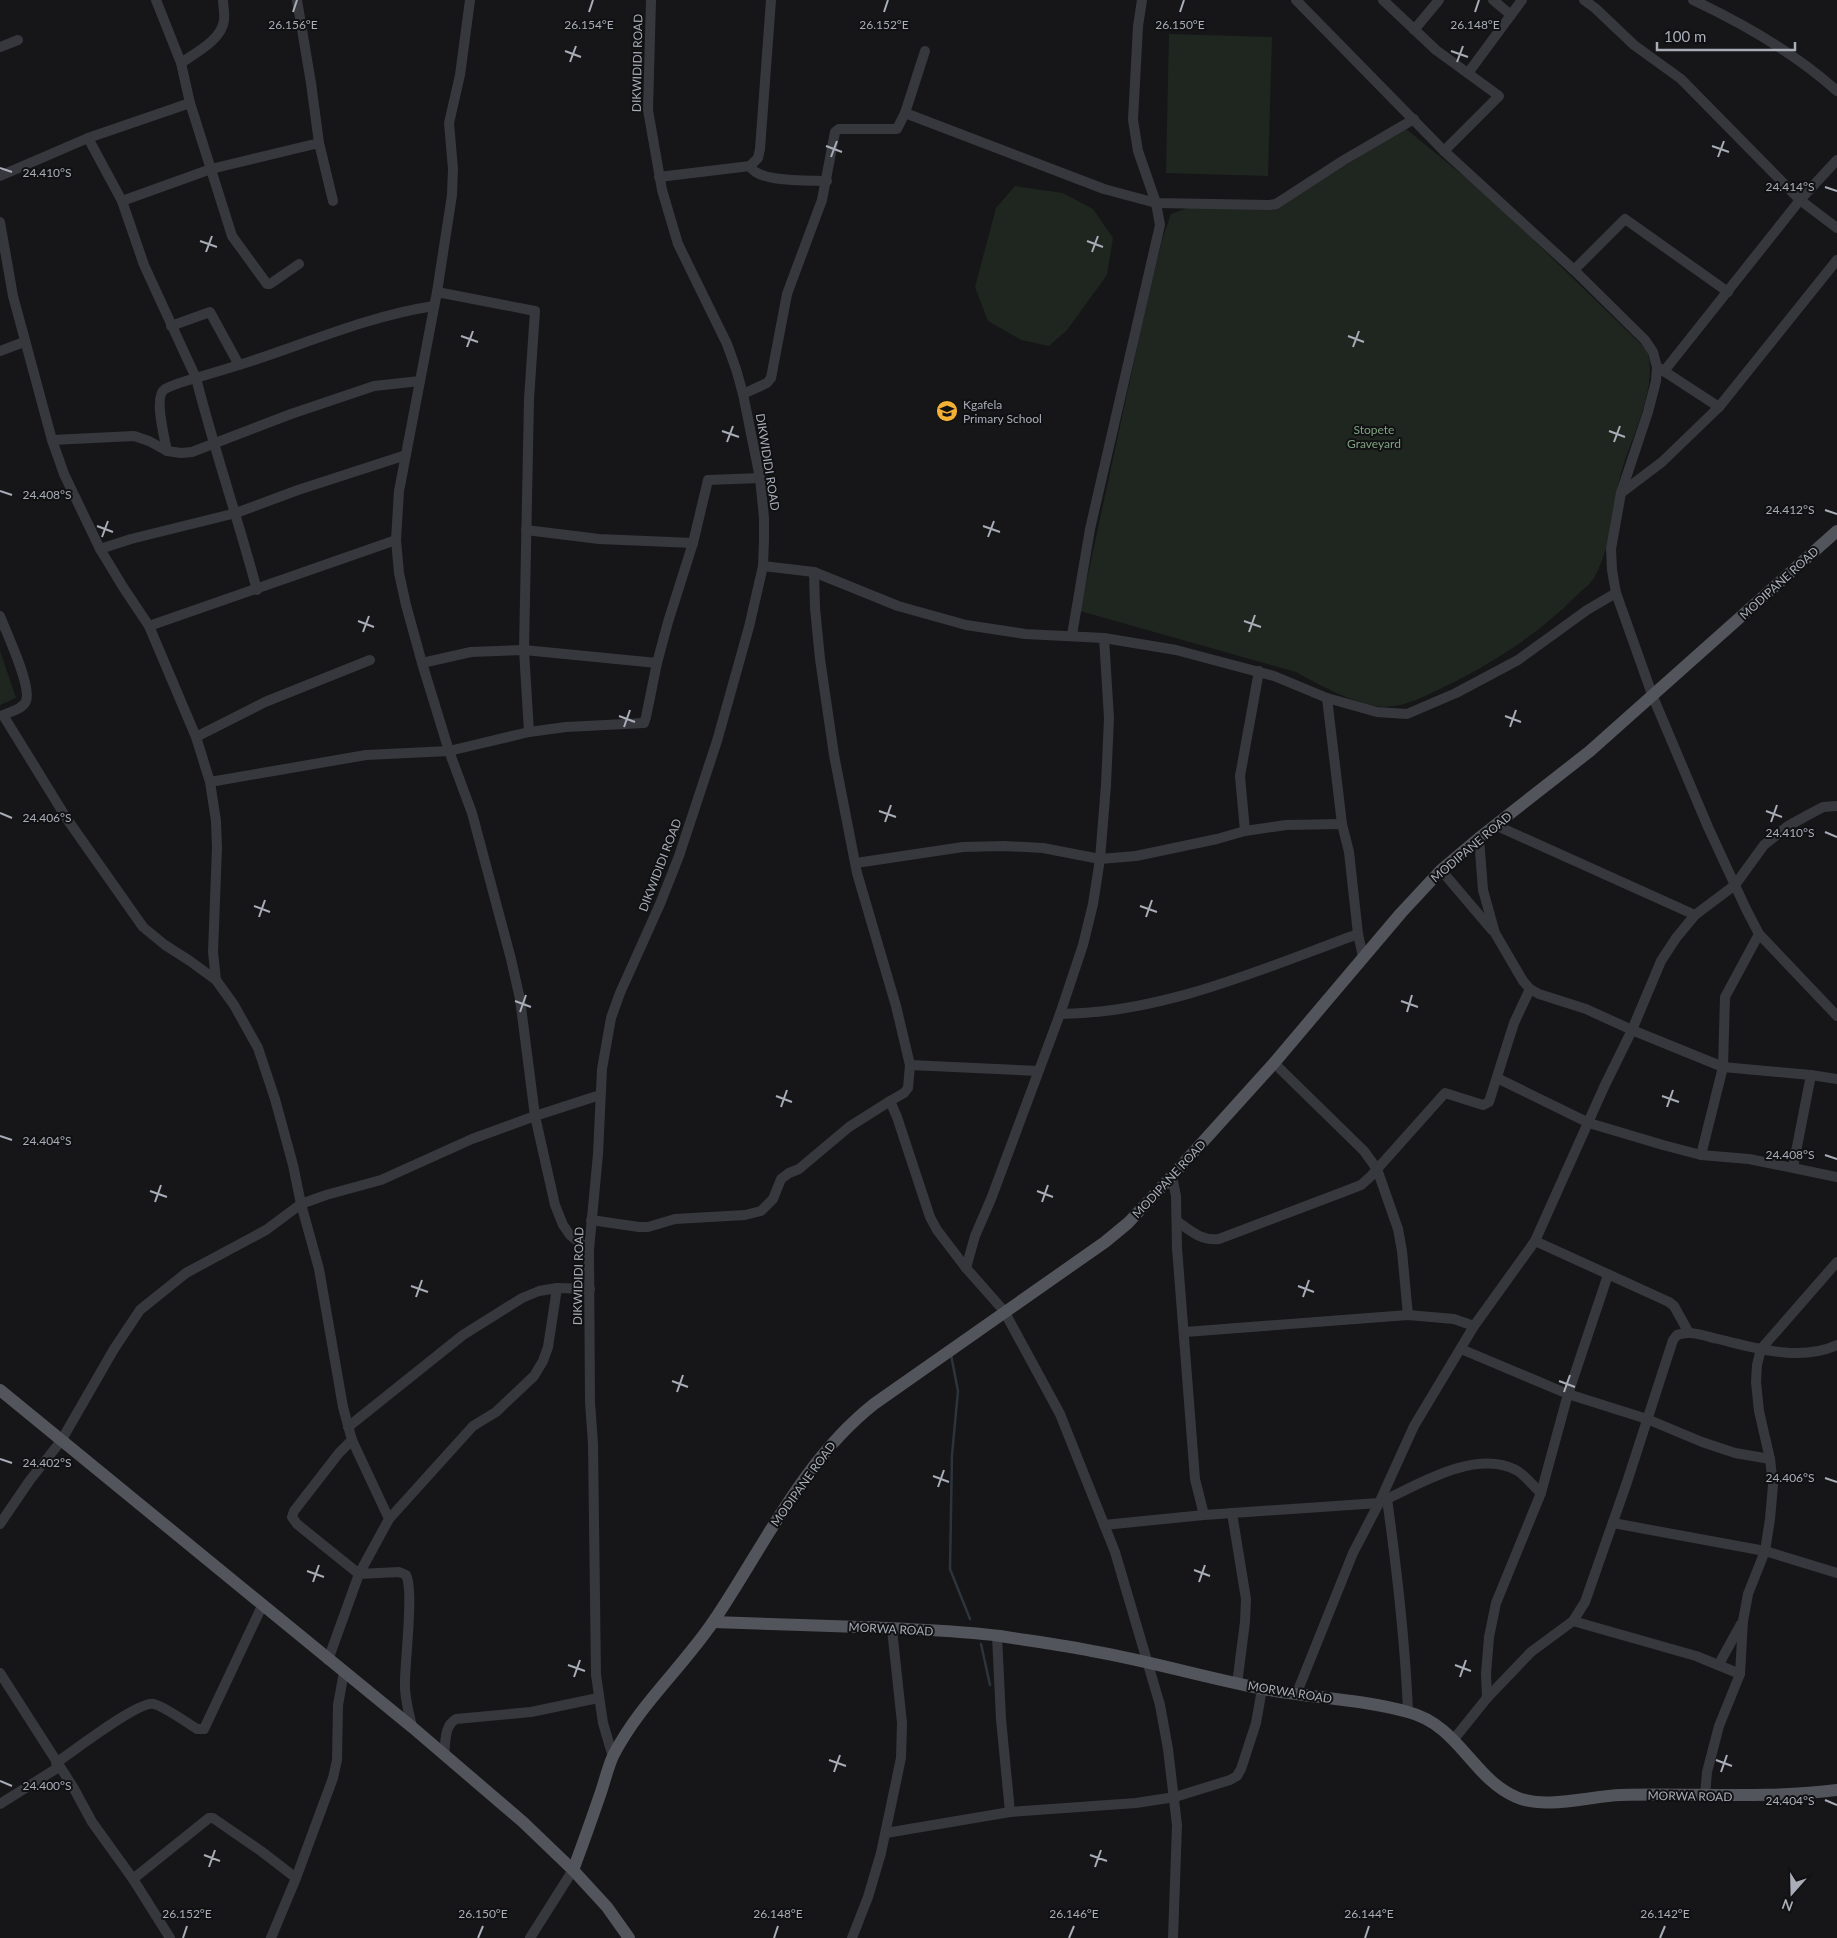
<svg xmlns="http://www.w3.org/2000/svg" width="1837" height="1938" font-family="Lato,sans-serif">
<style>
.green{fill:#1e261f}
.lines{fill:none;stroke-linecap:round;stroke-linejoin:round}
.stream{stroke:#2c353c;stroke-width:2.5}
.minor{stroke:#37383d;stroke-width:10}
.major{stroke:#53555c;stroke-width:12}
.ticks{fill:none;stroke:#a8adb8;stroke-width:2}
.labels{text-anchor:middle;dominant-baseline:central;stroke-width:4;stroke-linejoin:round;paint-order:stroke}
.street-label{font-size:12px;fill:#a8adb8;stroke:#111113}
.poi-label{font-size:12px;fill:#a8adb8;stroke:#111113;text-anchor:start}
.park-label{font-size:12px;fill:#7fa381;stroke:#111113}
.ticks-label{font-size:12px;text-anchor:middle;fill:#a8adb8;stroke:#111113;stroke-width:4;stroke-linejoin:round;paint-order:stroke}
</style>
<rect width="100%" height="100%" fill="#161618"/>
<g class="green">
<polygon points="1169,34 1272,37 1268,176 1166,173"/>
<path d="M 1405,128 L 1488,196 L 1647,350 C 1658,384 1635,430 1624,463 C 1612,500 1614,541 1595,576 C 1592,583 1583,589 1577,595 C 1539,634 1493,663 1444,687 C 1423,697 1400,710 1376,706 C 1349,701 1319,685 1296,672 L 1080,611 L 1140,334 L 1162,240 L 1171,214 L 1190,207 L 1279,207 Z"/>
<polygon points="1015,186 1063,193 1093,209 1113,238 1107,275 1067,330 1049,346 1021,340 988,321 975,287 996,208"/>
<polygon points="0,651 16,698 0,705"/>
</g>
<g class="lines">
<g class="stream">
<polyline points="951,1355 958,1391 952,1455 950,1569 970,1619"/>
<polyline points="981,1644 990,1685"/>
</g>
<g class="minor">
<polyline points="156,0 181,63"/>
<path d="M 223,0 C 223,6 225,13 224,20 C 222,40 195,53 181,63 L 190,103 L 232,236 L 267,284 L 270,284 L 299,264"/>
<polyline points="470,0 460,75 449,123 453,169 452,195 437,292 399,491 396,540 399,573 406,605 422,663 449,751 472,813 511,959 520,999 535,1116 555,1205 563,1225 570,1235 589,1250"/>
<polyline points="1296,0 1444,151 1574,270 1645,340 1653,352 1657,367 1656,381 1648,412 1621,493 1611,549 1612,570 1616,593 1653,697 1708,827 1746,909 1759,934 1837,1016"/>
<polyline points="1383,0 1436,50 1499,96 1444,151"/>
<polyline points="1493,0 1511,15"/>
<polyline points="1584,0 1595,8 1634,45 1681,79 1800,200 1837,228"/>
<path d="M 1693,0 C 1744,24 1795,53 1837,91"/>
<polyline points="1414,30 1439,0"/>
<polyline points="0,47 18,40"/>
<polyline points="1468,73 1522,0"/>
<polyline points="905,113 1104,189 1156,203 1269,205 1276,204 1344,160 1414,119"/>
<path d="M 88,138 L 122,201 L 144,265 L 196,378 C 186,381 174,384 165,389 C 153,396 165,439 167,451"/>
<polyline points="319,143 333,201"/>
<path d="M 750,166 C 758,183 809,180 827,181"/>
<polyline points="0,176 88,138 190,103"/>
<polyline points="659,177 750,166 758,158 760,149 771,0"/>
<polyline points="122,201 211,169 319,143 311,83 297,0"/>
<polyline points="0,222 13,296 52,440 64,474 100,549 123,587 149,626 196,737 210,782 216,821 217,848 213,952 216,980 234,1005 258,1048 275,1099 293,1165 301,1204 266,1230 186,1273 140,1310 114,1349 61,1441 30,1480 0,1524"/>
<polyline points="1574,270 1625,219 1728,292"/>
<polyline points="437,292 535,311 529,399 524,650 529,732"/>
<path d="M 171,326 L 210,312 L 239,365 C 303,345 367,316 434,306"/>
<polyline points="0,351 24,342"/>
<path d="M 239,365 L 196,378 C 214,449 238,519 257,590"/>
<polyline points="1659,368 1719,407"/>
<polyline points="1665,370 1800,200 1837,160"/>
<polyline points="743,394 767,383 771,378 787,294 822,200 835,132 839,129 897,129 905,113 925,51"/>
<polyline points="52,440 134,436 149,441 167,451 181,453 192,452 291,414 374,386 420,381"/>
<polyline points="1621,493 1662,462 1719,407 1837,260"/>
<polyline points="526,530 599,539 693,543"/>
<polyline points="100,549 131,539 236,513 298,490 406,455"/>
<polyline points="763,566 814,572 898,606 966,625 1025,634 1104,638 1176,650 1274,676 1327,698 1377,712 1407,714 1456,693 1518,660 1587,610 1616,593"/>
<path d="M 0,616 C 6,632 32,686 26,701 C 23,709 10,712 3,715 L 67,819 L 143,927 L 165,945 L 190,961 L 216,980"/>
<polyline points="149,626 396,540"/>
<polyline points="1072,635 1090,529 1160,225 1156,203 1138,151 1133,120 1138,26 1142,0"/>
<polyline points="422,663 471,652 524,650 657,663"/>
<polyline points="1327,698 1342,824 1349,852 1358,934 1363,957"/>
<polyline points="196,737 265,702 370,660"/>
<polyline points="210,782 366,755 449,751 529,732 566,727 644,723 646,717 657,663 668,622 693,543 708,480 760,478"/>
<polyline points="1495,825 1695,915"/>
<polyline points="1245,831 1240,776 1259,671"/>
<polyline points="1479,838 1483,890 1495,933 1523,981 1530,989 1539,994 1586,1009 1632,1030 1723,1067 1811,1075 1837,1079"/>
<polyline points="856,863 963,847 1004,846 1043,848 1100,859 1136,856 1217,839 1245,831 1286,825 1342,824"/>
<polyline points="1441,870 1492,930"/>
<path d="M 1060,1014 C 1164,1013 1262,969 1358,934"/>
<polyline points="1274,1063 1364,1151 1377,1169 1398,1229 1402,1251 1408,1315"/>
<polyline points="910,1065 1038,1071"/>
<polyline points="1497,1078 1589,1123 1663,1145 1701,1155 1749,1159 1837,1177"/>
<polyline points="890,1101 897,1117 930,1217 937,1230 966,1268 1004,1311 1060,1414 1115,1552 1160,1705 1168,1749 1177,1825 1173,1938"/>
<polyline points="1701,1155 1723,1067 1725,997 1759,934"/>
<polyline points="1793,1167 1811,1075"/>
<polyline points="1172,1176 1176,1196 1177,1248 1195,1479 1204,1515"/>
<polyline points="591,1220 639,1227 648,1227 675,1219 745,1215 761,1211 773,1199 781,1179 789,1173 799,1169 849,1127 890,1101 904,1093 908,1088 910,1065 896,1006 857,873 834,755 820,659 815,608 814,572"/>
<path d="M 1178,1222 C 1192,1232 1202,1241 1219,1239 L 1343,1192 L 1361,1185 L 1370,1177 L 1445,1093 L 1483,1105 L 1489,1102 L 1514,1023 L 1530,989"/>
<polyline points="1535,1241 1669,1302 1674,1306 1689,1333"/>
<polyline points="966,1268 975,1236 991,1199 1060,1014 1083,945 1093,904 1100,859 1106,785 1109,718 1104,638"/>
<polyline points="557,1288 590,1289"/>
<polyline points="1185,1332 1408,1315 1454,1319 1474,1326"/>
<polyline points="1461,1349 1568,1394 1608,1275"/>
<polyline points="348,1427 463,1335 522,1298 539,1291 557,1288 548,1347 543,1361 534,1376 496,1412 473,1426 389,1519"/>
<path d="M 352,1440 L 339,1453 L 294,1511 L 292,1517 L 297,1524 L 359,1574 L 399,1572 L 406,1575 C 414,1590 405,1660 405,1682 C 404,1697 409,1712 412,1727"/>
<path d="M 1387,1499 C 1397,1570 1405,1640 1408,1711"/>
<path d="M 1383,1501 C 1419,1484 1475,1449 1516,1470 C 1525,1475 1533,1486 1541,1493"/>
<polyline points="1379,1503 1414,1426 1474,1326 1535,1241 1604,1087 1632,1030 1661,961 1676,938 1695,915 1735,885 1764,845 1788,826 1808,815 1823,807 1837,806"/>
<polyline points="1232,1513 1246,1599 1245,1622 1237,1684"/>
<polyline points="1613,1523 1765,1551 1837,1573"/>
<polyline points="1104,1525 1204,1515 1379,1503 1353,1553 1296,1695"/>
<polyline points="1573,1621 1696,1656 1740,1674"/>
<polyline points="997,1636 1001,1719 1010,1812"/>
<polyline points="328,1660 359,1574 389,1519 352,1440 343,1407 319,1269 301,1204 326,1195 381,1180 472,1139 535,1116 600,1095"/>
<polyline points="1719,1664 1741,1624"/>
<polyline points="0,1673 73,1787 92,1822 133,1879 170,1938"/>
<path d="M 1487,1698 L 1531,1652 L 1573,1621 L 1585,1602 L 1627,1482 L 1673,1340 L 1677,1335 C 1690,1330 1705,1336 1718,1339 C 1756,1348 1800,1362 1837,1345"/>
<polyline points="1454,1739 1487,1698 1486,1674 1489,1637 1496,1603 1541,1493 1568,1394 1647,1419 1702,1442 1735,1453 1770,1459"/>
<path d="M 444,1754 C 446,1741 444,1726 456,1719 L 531,1712 L 598,1698"/>
<polyline points="613,1757 603,1723 596,1675 593,1444 590,1402 589,1250 598,1154 602,1069 611,1018 620,993 660,904 679,856 717,741 749,627 763,566 764,540 764,518 760,478 743,394 736,369 727,344 678,244 662,190 648,110 651,0"/>
<path d="M 56,1763 C 71,1753 139,1700 154,1704 C 165,1707 186,1722 197,1729 L 204,1729 L 262,1606"/>
<polyline points="1705,1796 1707,1772 1719,1726 1740,1674 1743,1621 1748,1594 1765,1551 1770,1519 1773,1485 1770,1459 1759,1411 1756,1382 1757,1365 1761,1349 1837,1262"/>
<polyline points="0,1804 59,1767"/>
<polyline points="886,1833 1010,1812 1136,1803 1175,1797 1230,1780 1237,1776 1241,1769 1256,1723 1262,1689"/>
<polyline points="133,1879 209,1818 213,1818 261,1851 296,1878"/>
<polyline points="271,1938 296,1878 333,1778 337,1760 338,1705 344,1672"/>
<polyline points="530,1938 573,1870"/>
<polyline points="852,1938 868,1897 881,1853 901,1758 902,1723 892,1629"/>
</g>
<g class="major">
<polyline points="0,1390 412,1727 523,1822 573,1870 607,1907 629,1938"/>
<path d="M 713,1622 C 772,1624 830,1626 889,1628 C 926,1630 963,1631 1000,1636 C 1031,1641 1062,1645 1092,1651 C 1150,1661 1206,1678 1264,1689 C 1311,1698 1361,1699 1408,1712 C 1459,1725 1472,1778 1516,1797 C 1545,1810 1590,1796 1621,1795 C 1693,1793 1765,1799 1837,1790"/>
<path d="M 573,1870 C 583,1844 592,1818 601,1792 C 605,1780 608,1767 613,1756 C 639,1705 681,1669 713,1622 C 764,1547 801,1462 874,1404 L 1105,1242 L 1128,1223 L 1172,1176 L 1274,1063 L 1401,913 L 1441,870 L 1479,838 L 1590,751 L 1837,531"/>
</g>
</g>
<path class="ticks" d="M 293,12 L 297,0M 589,12 L 593,0M 884,12 L 888,0M 1180,12 L 1184,0M 1475,12 L 1479,0M 565,51 L 581,57M 1451,51 L 1468,57M 570,62 L 576,46M 1457,62 L 1463,46M 826,146 L 842,152M 1712,146 L 1729,152M 831,157 L 837,141M 1718,157 L 1724,141M 0,168 L 12,172M 1825,187 L 1837,191M 200,241 L 217,247M 1087,241 L 1103,247M 206,252 L 212,236M 1092,252 L 1098,236M 461,336 L 478,342M 1348,336 L 1364,342M 467,347 L 473,331M 1353,347 L 1359,331M 722,431 L 739,437M 1609,431 L 1625,437M 727,442 L 733,426M 1614,442 L 1620,426M 0,491 L 12,495M 1825,510 L 1837,514M 97,526 L 113,532M 983,526 L 1000,532M 102,537 L 108,521M 988,537 L 994,521M 358,621 L 374,627M 1244,621 L 1261,627M 363,632 L 369,616M 1249,632 L 1255,615M 619,716 L 635,722M 1505,716 L 1521,722M 624,727 L 630,710M 1510,727 L 1516,710M 879,811 L 896,817M 1766,811 L 1782,817M 0,813 L 12,818M 885,822 L 891,805M 1771,822 L 1777,805M 1825,832 L 1837,837M 254,906 L 270,912M 1140,906 L 1157,912M 259,917 L 265,900M 1146,917 L 1152,900M 515,1001 L 531,1007M 1401,1001 L 1418,1007M 520,1012 L 526,995M 1407,1012 L 1412,995M 776,1096 L 792,1102M 1662,1096 L 1679,1102M 781,1107 L 787,1090M 1667,1107 L 1673,1090M 0,1136 L 12,1140M 1825,1155 L 1837,1159M 150,1191 L 167,1197M 1037,1191 L 1053,1197M 155,1202 L 161,1185M 1042,1202 L 1048,1185M 411,1286 L 428,1292M 1298,1286 L 1314,1292M 416,1297 L 422,1280M 1303,1297 L 1309,1280M 672,1381 L 688,1387M 1559,1381 L 1575,1387M 677,1392 L 683,1375M 1564,1392 L 1570,1375M 0,1459 L 12,1463M 933,1476 L 949,1482M 1825,1478 L 1837,1482M 938,1487 L 944,1470M 1194,1570 L 1210,1576M 307,1571 L 324,1577M 313,1582 L 319,1565M 1199,1582 L 1205,1565M 568,1665 L 585,1671M 1455,1665 L 1471,1671M 574,1677 L 580,1660M 1460,1677 L 1466,1660M 829,1760 L 846,1766M 1716,1760 L 1732,1766M 834,1772 L 840,1755M 1721,1772 L 1727,1755M 0,1781 L 12,1786M 1825,1800 L 1837,1805M 204,1855 L 220,1861M 1090,1855 L 1107,1861M 209,1867 L 215,1850M 1095,1867 L 1101,1850M 183,1938 L 187,1926M 478,1938 L 483,1926M 774,1938 L 778,1926M 1069,1938 L 1074,1926M 1365,1938 L 1369,1926M 1660,1938 L 1665,1926"/>
<defs>
<g id="school-disc" transform="scale(1.125)"><circle r="9.5" fill="#f2b134" stroke="#111113"/><path d="M0-5L7-2L0 1L-7-2ZM-4 1L0 2.5L4 1V4Q0 6-4 4Z" fill="#111"/></g>
</defs>
<g fill-rule="evenodd">
<use href="#school-disc" x="947" y="411"/>
</g>
<g class="labels">
<g class="street-label">
<text transform="translate(637 63) rotate(-89)">DIKWIDIDI ROAD</text>
<text transform="translate(768 462) rotate(81)">DIKWIDIDI ROAD</text>
<text transform="translate(1779 583) rotate(-42)">MODIPANE ROAD</text>
<text transform="translate(1471 847) rotate(-40)">MODIPANE ROAD</text>
<text transform="translate(660 865) rotate(-69)">DIKWIDIDI ROAD</text>
<text transform="translate(1169 1179) rotate(-47)">MODIPANE ROAD</text>
<text transform="translate(578 1276) rotate(-89)">DIKWIDIDI ROAD</text>
<text transform="translate(803 1484) rotate(-54)">MODIPANE ROAD</text>
<text transform="translate(891 1629) rotate(3)">MORWA ROAD</text>
<text transform="translate(1290 1692) rotate(9)">MORWA ROAD</text>
<text transform="translate(1690 1796) rotate(1)">MORWA ROAD</text>
</g>
<g class="poi-label">
<text x="963" y="404">Kgafela<tspan x="963" dy="14">Primary School</tspan></text>
</g>
<g class="park-label">
<text x="1374" y="429">Stopete<tspan x="1374" dy="14">Graveyard</tspan></text>
</g>
</g>
<g class="ticks-label">
<text x="293" y="29">26.156°E</text>
<text x="589" y="29">26.154°E</text>
<text x="884" y="29">26.152°E</text>
<text x="1180" y="29">26.150°E</text>
<text x="1475" y="29">26.148°E</text>
<text x="47" y="177">24.410°S</text>
<text x="1790" y="191">24.414°S</text>
<text x="47" y="499">24.408°S</text>
<text x="1790" y="514">24.412°S</text>
<text x="47" y="822">24.406°S</text>
<text x="1790" y="837">24.410°S</text>
<text x="47" y="1145">24.404°S</text>
<text x="1790" y="1159">24.408°S</text>
<text x="47" y="1467">24.402°S</text>
<text x="1790" y="1482">24.406°S</text>
<text x="47" y="1790">24.400°S</text>
<text x="1790" y="1805">24.404°S</text>
<text x="187" y="1918">26.152°E</text>
<text x="483" y="1918">26.150°E</text>
<text x="778" y="1918">26.148°E</text>
<text x="1074" y="1918">26.146°E</text>
<text x="1369" y="1918">26.144°E</text>
<text x="1665" y="1918">26.142°E</text>
</g>
<g transform="translate(1792 1893) rotate(200)" stroke="#111113" stroke-width="4" paint-order="stroke">
<path d="M0-4L9 19L0 12L-9 19Z" fill="#a8adb8"/>
<text y="-8" font-size="14" font-weight="bold" text-anchor="middle" fill="#a8adb8">N</text>
</g>
<path d="M1657 42v8h138v-8" fill="none" stroke="#a8adb8" stroke-width="2.5"/>
<text x="1664" y="42" font-size="15" fill="#a8adb8" stroke="#111113" stroke-width="4" paint-order="stroke">100 m</text>
</svg>
